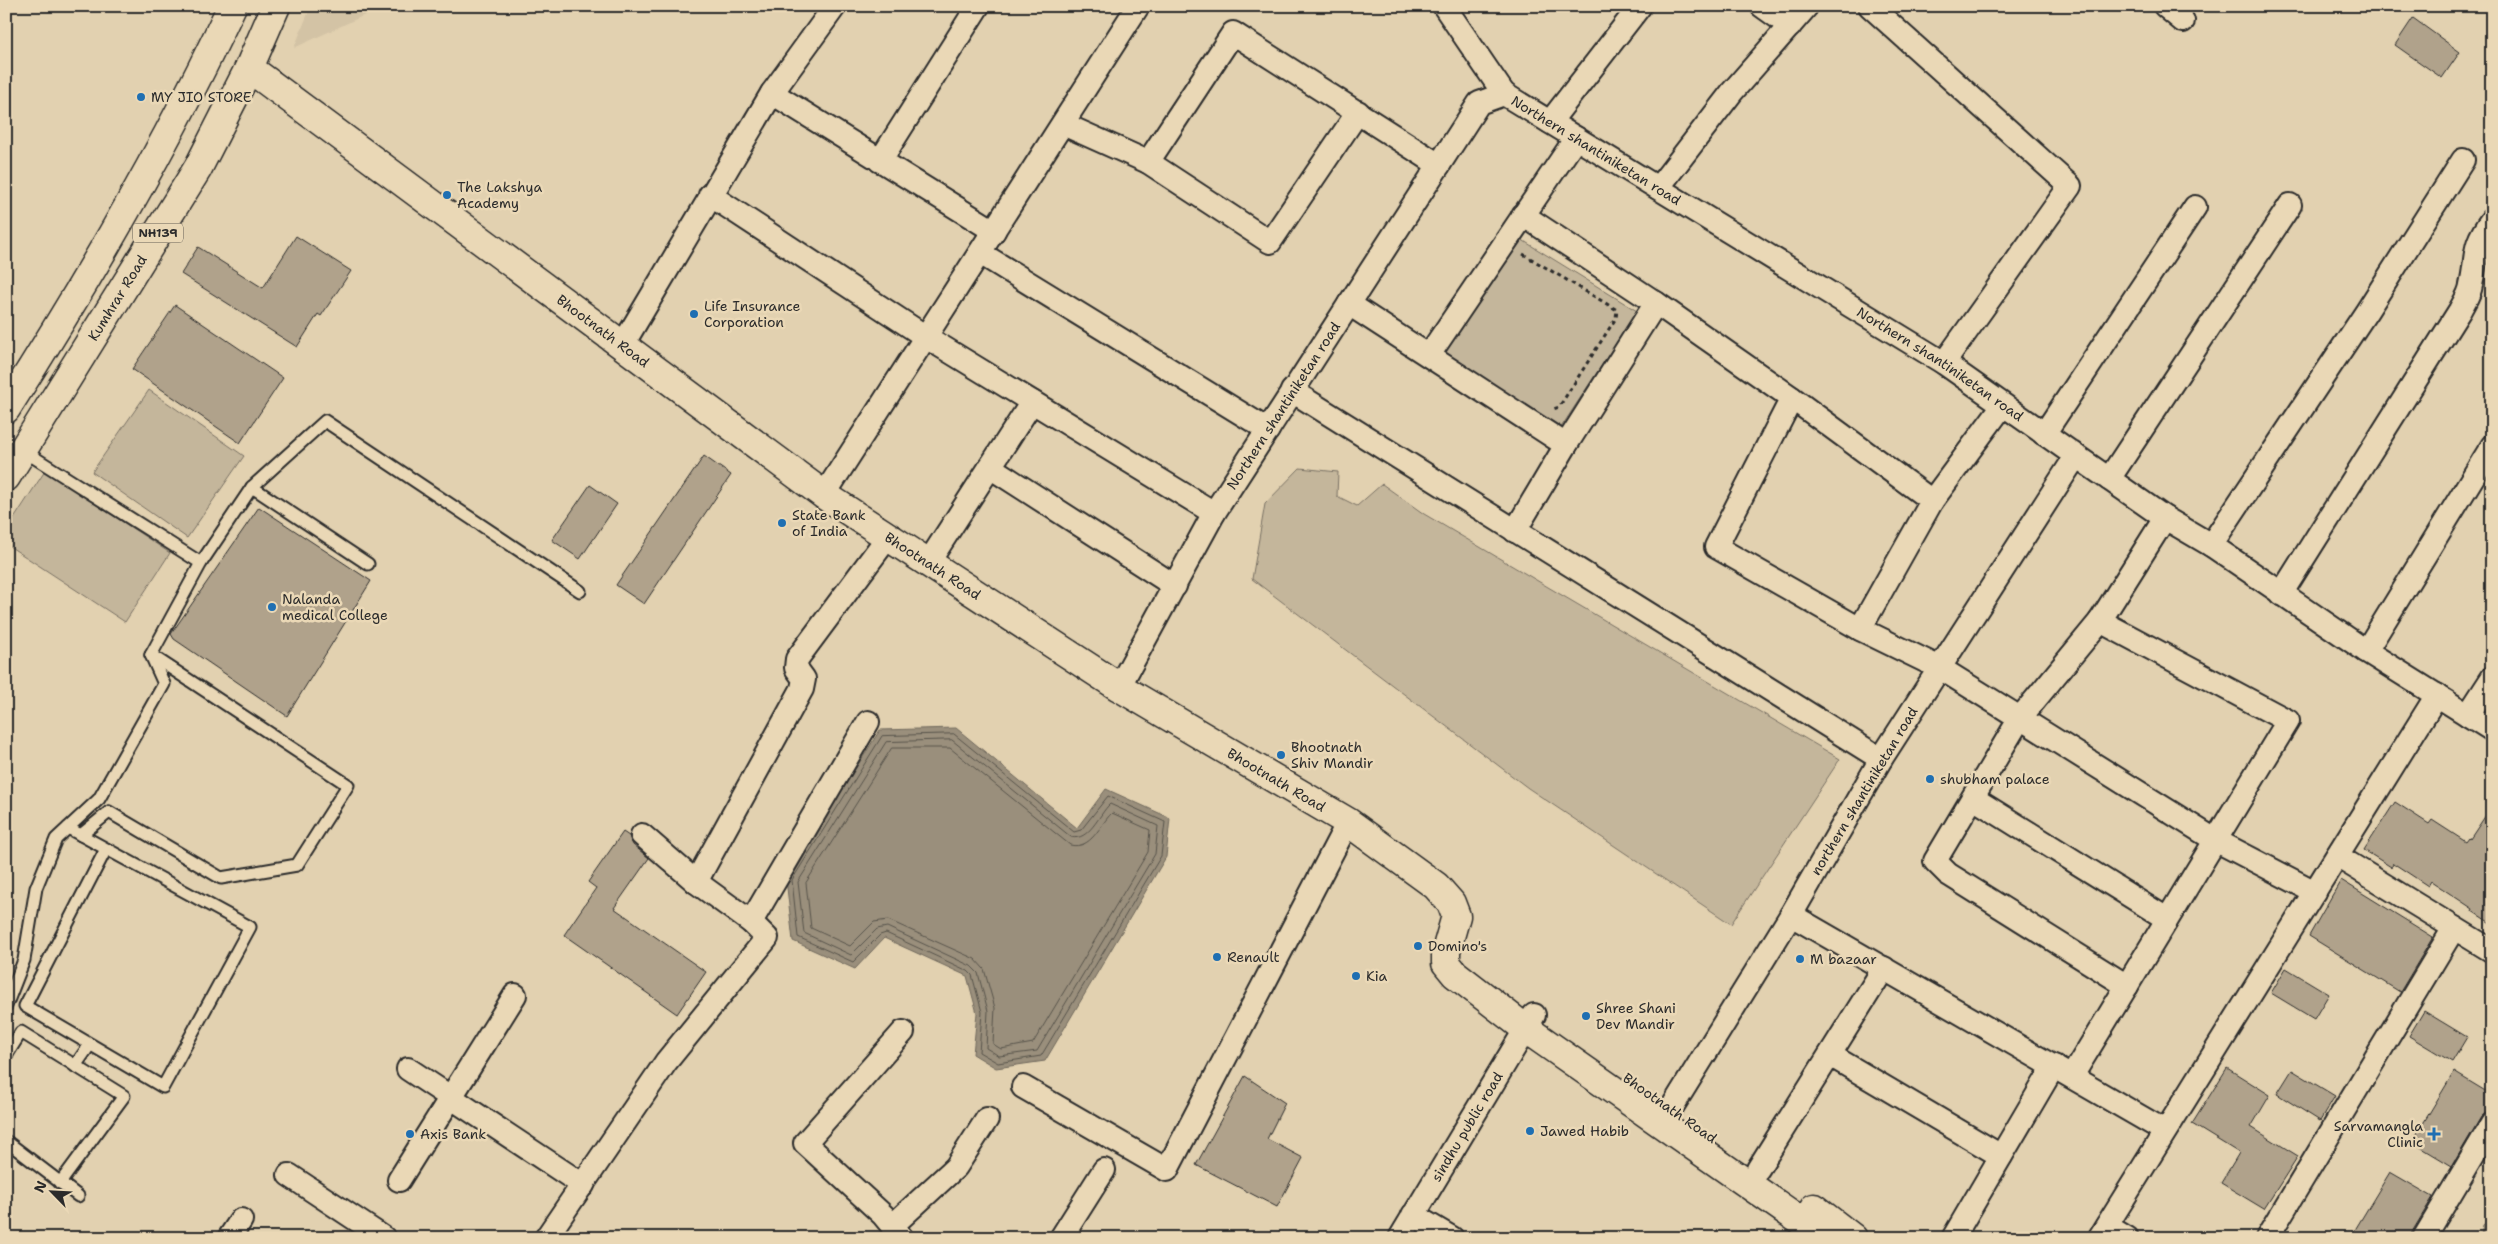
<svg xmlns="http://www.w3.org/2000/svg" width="2498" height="1244" font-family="'Shantell Sans',sans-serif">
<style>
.built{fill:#d3c3a5}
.green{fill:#c4b69b;stroke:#787063}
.water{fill:#9a8f7b;stroke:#6e675b}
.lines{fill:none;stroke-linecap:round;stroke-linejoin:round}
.shore{stroke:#57534b;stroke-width:1}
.building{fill:#b0a28b;stroke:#2b2b2b}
.service-casing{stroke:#2b2b2b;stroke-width:15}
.minor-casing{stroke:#2b2b2b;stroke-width:26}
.tertiary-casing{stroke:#2b2b2b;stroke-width:31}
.trunk-casing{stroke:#2b2b2b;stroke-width:31}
.path{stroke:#2b2b2b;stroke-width:3;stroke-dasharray:4 4;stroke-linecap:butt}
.service{stroke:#ead8b6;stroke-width:11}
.minor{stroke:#ead8b6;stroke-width:22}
.tertiary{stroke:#ead8b6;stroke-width:28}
.trunk{stroke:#ead8b6;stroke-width:28}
.poi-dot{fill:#1f6fb2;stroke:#ead8b6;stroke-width:2}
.labels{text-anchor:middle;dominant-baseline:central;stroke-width:5;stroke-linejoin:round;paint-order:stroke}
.shield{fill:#ead8b6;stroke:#645f55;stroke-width:1}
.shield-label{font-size:12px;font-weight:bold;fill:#2b2b2b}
.poi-label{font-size:14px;fill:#2b2b2b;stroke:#ead8b6;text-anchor:start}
.street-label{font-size:14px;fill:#2b2b2b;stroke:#ead8b6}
</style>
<rect width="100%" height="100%" fill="#e2d1b0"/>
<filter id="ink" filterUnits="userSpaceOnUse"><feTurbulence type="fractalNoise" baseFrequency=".02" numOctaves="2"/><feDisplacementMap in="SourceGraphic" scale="10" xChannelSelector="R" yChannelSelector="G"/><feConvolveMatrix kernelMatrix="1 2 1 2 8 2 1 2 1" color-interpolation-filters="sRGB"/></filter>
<g filter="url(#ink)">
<polygon class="built" points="311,6 384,6 294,48"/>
<g class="green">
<polygon points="1519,238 1637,311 1560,429 1442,351"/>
<polygon points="149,390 244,456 187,538 92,472"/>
<polygon points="1300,468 1338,472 1337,496 1357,506 1382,484 1424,514 1840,759 1731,924 1528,788 1252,579 1265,504"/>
<polygon points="45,471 170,553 125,622 6,544 6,531"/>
</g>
<g class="water">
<polygon points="956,728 1077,828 1106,789 1170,818 1166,857 1045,1061 996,1068 973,1054 977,1013 967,976 884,938 855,969 793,941 786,879 880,730"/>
<polygon points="2492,1216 2492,1238 2480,1238 2483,1226"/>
</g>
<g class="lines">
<g class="shore">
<polygon points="954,734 1074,832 1081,830 1108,796 1165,822 1161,856 1041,1056 998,1063 979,1052 982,1012 972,975 968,971 886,933 880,935 853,962 798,937 792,880 882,736"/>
<path d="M 952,740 L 1071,837 C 1089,842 1099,814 1110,804 L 1158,826 L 1155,854 L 1037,1051 L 999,1056 L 986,1048 L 988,1011 L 978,973 L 971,966 L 887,927 L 877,929 L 851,955 L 804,933 L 798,882 L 886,742 Z"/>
<path d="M 892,748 L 950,748 L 1070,845 C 1092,850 1099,825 1112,813 L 1150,830 L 1148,852 L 1033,1043 L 1001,1049 L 993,1044 L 995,1008 L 984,969 L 975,959 L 888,920 L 874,922 L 850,946 L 811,928 L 806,883 Z"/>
</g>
</g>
<g class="building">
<polygon points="2413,18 2460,52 2442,78 2395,45"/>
<polygon points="296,236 351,271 321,316 318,314 297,347 181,274 198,247 263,288"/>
<polygon points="175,305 283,378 240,443 132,369"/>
<polygon points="704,456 731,475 644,604 616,585"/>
<polygon points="590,485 617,504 580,559 552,540"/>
<polygon points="259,507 371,581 287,716 174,639 171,634"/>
<polygon points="2395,802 2429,824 2432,820 2466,842 2469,838 2470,839 2492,806 2492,924 2472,911 2473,909 2431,881 2428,886 2393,863 2391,867 2364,850"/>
<polygon points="623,832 629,836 633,845 649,858 614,908 706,972 677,1014 564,935 596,888 588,882"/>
<polygon points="2341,880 2433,937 2400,992 2309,936"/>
<polygon points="2286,968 2329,994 2314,1019 2271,993"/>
<polygon points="2424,1011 2467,1037 2452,1062 2409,1036"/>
<polygon points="2227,1068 2270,1095 2251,1127 2298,1156 2264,1209 2221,1183 2239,1153 2192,1124"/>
<polygon points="2292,1070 2335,1096 2320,1121 2277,1094"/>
<polygon points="2454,1072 2492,1095 2492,1108 2481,1117 2452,1166 2412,1142"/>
<polygon points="1245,1076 1285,1103 1267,1139 1303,1158 1277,1207 1196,1165"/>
<polygon points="2390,1172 2433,1197 2412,1232 2409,1238 2350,1238"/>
</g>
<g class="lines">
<g class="service-casing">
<g id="service">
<polyline points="24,451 201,563 151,655"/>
<polyline points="252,487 368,564"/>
<polyline points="201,563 252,487 325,421 580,591"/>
<polyline points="68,828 250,927 163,1087 25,1006 106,849"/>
<polyline points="81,835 109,812 221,878 297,865 348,785 151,655"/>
<polyline points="6,1006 24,960 36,888 56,839 99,799 164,684 151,655"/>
<polyline points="6,1056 21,1032 124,1096 60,1183"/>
<polyline points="75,1066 89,1046"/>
<polyline points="6,1141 78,1196"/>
</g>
</g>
<g class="minor-casing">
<g id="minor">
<polyline points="1444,6 1504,94"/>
<polyline points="1762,6 1790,26"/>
<polyline points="1870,6 2070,186 1944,363"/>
<polyline points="2165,6 2183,21"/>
<polyline points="772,93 835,6"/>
<polyline points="1550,122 1640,6"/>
<polyline points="1063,124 1148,162 1233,33 1439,165"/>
<polyline points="880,161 978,6"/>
<polyline points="1148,162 1270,242 1358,112"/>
<polyline points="1658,188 1732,92 1807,6"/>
<polyline points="710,195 926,337 1214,513"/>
<polyline points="1523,215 1656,303"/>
<polyline points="980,253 1268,430"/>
<polyline points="1349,304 1566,445"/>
<polyline points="622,346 772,93 994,231"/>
<polyline points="1429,355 1576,138"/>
<polyline points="1292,391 1881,759"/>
<polyline points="1792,398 1716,547 1860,629"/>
<polyline points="2044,434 2195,207"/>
<polyline points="2076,456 2165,518"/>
<polyline points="990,467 1175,586"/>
<polyline points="2109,479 2290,205"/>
<polyline points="824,495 1138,6"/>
<polyline points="1932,501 2003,405"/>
<polyline points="1515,531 1566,445 1656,303 1792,398 1932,501 1860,629 1940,668 2215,840 2315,892"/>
<polyline points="2211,545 2367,311 2463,160"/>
<polyline points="928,563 1032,402"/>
<path d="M 2281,594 L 2460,310 C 2464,302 2470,294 2471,285 C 2478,254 2471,247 2492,219"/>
<polyline points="2100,621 2020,718 1935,861 1948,874 2127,986"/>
<polyline points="2366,651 2492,446"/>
<path id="s1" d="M 1119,687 L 1214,513 L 1479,103 L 1504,94 L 1944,363 L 2076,456 L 1881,759 L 1791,915 L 1671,1109 L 1657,1119"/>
<polyline points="2468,715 2492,678"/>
<polyline points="1973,798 2167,919"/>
<polyline points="2337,856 2492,951"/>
<polyline points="696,882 802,689 804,679 796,668 797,659 887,538"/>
<polyline points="1791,915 2165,1131"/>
<polyline points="751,922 868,722"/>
<polyline points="1830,1055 2001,1156"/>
<polyline points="408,1069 583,1185"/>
<polyline points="2072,1076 2288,721 2100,621 2165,518 2211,545 2366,651 2492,730"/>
<polyline points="1023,1087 1167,1170 1348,822"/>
<polyline points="1758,1169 1884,968"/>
<polyline points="289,1175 384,1238"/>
<polyline points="399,1180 515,995"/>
<polyline points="1413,1215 1452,1238"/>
<polyline points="892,1226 956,1167 987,1119"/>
<polyline points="2107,1226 2127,1238"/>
<polyline points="229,1238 241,1220"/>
<polyline points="546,1238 666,1062 767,938 751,922 696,882 642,835"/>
<polyline points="902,1238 883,1215 805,1143 903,1032"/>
<polyline points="1061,1238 1104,1170"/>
<path id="s2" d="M 1400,1238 L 1534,1015"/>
<polyline points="1953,1238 2054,1066"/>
<polyline points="2099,1238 2437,695"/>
<polyline points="2267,1238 2454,928"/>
<polyline points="2424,1238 2492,1124"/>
</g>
</g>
<g class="tertiary-casing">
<g id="tertiary">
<path id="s3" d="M 249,68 L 824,495 L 1119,687 L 1348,822 L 1436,886 L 1451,903 L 1456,916 L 1446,951 L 1446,963 L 1455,974 L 1526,1029 L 1825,1238"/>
<polyline points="1814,1208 1853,1238"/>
</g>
</g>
<g class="trunk-casing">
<g id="trunk">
<path d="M 6,409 C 89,279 167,145 232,6"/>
<path id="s4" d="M 6,477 L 198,168 L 249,68 L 276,6"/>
</g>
</g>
<polyline class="path" points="1523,254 1617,310 1616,318 1559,407 1551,410"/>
<use href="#service" class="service"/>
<use href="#minor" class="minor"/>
<use href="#tertiary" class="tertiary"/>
<use href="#trunk" class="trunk"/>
</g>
</g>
<g class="poi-dot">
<circle cx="141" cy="97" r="5"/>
<circle cx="447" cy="195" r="5"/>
<circle cx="694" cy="314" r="5"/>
<circle cx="782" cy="523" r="5"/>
<circle cx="272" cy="607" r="5"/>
<circle cx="1281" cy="755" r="5"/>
<circle cx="1930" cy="779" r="5"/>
<circle cx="1418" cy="946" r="5"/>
<circle cx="1217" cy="957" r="5"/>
<circle cx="1800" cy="959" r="5"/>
<circle cx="1356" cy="976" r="5"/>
<circle cx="1586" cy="1016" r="5"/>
<circle cx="1530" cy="1131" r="5"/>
<circle cx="410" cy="1134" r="5"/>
<path d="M2431.5 1126.5h5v5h5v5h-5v5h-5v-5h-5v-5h5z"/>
</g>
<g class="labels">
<rect class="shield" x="133" y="223.5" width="50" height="19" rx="4"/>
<g class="shield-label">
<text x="158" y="233">NH139</text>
</g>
<g class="poi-label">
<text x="151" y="97">MY JIO STORE</text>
<text x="457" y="187">The Lakshya<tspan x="457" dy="16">Academy</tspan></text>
<text x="704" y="306">Life Insurance<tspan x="704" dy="16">Corporation</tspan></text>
<text x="792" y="515">State Bank<tspan x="792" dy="16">of India</tspan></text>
<text x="282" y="599">Nalanda<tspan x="282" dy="16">medical College</tspan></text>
<text x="1291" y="747">Bhootnath<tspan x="1291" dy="16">Shiv Mandir</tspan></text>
<text x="1940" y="779">shubham palace</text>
<text x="1428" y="946">Domino's</text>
<text x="1227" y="957">Renault</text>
<text x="1810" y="959">M bazaar</text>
<text x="1366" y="976">Kia</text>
<text x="1596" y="1008">Shree Shani<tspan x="1596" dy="16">Dev Mandir</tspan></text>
<text x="2423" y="1126" text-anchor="end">Sarvamangla<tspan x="2423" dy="16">Clinic</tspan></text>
<text x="1540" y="1131">Jawed Habib</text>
<text x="420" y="1134">Axis Bank</text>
</g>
<g class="street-label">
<text stroke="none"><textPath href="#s1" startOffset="821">Northern shantiniketan road</textPath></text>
<text stroke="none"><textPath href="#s4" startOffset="211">Kumhrar Road</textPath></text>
<text stroke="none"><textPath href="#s3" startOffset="441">Bhootnath Road</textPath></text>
<text stroke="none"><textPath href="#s1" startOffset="1226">Northern shantiniketan road</textPath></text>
<text stroke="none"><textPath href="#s1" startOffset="326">Northern shantiniketan road</textPath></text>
<text stroke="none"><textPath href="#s3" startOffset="846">Bhootnath Road</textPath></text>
<text stroke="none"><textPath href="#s3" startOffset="1251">Bhootnath Road</textPath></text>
<text transform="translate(1864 791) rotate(-59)">northern shantiniketan road</text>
<text transform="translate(1670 1108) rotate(35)">Bhootnath Road</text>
<text stroke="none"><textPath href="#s2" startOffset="130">sindhu public road</textPath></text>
</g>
</g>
<rect width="2498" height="1244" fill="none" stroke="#ead8b6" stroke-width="25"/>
<rect x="12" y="12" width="2473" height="1219" fill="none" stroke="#2b2b2b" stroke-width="2" filter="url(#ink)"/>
<g transform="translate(52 1192) rotate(294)" stroke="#ead8b6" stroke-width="4" paint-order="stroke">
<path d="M0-4L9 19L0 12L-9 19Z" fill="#2b2b2b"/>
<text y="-8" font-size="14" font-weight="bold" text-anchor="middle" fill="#2b2b2b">N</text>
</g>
</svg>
